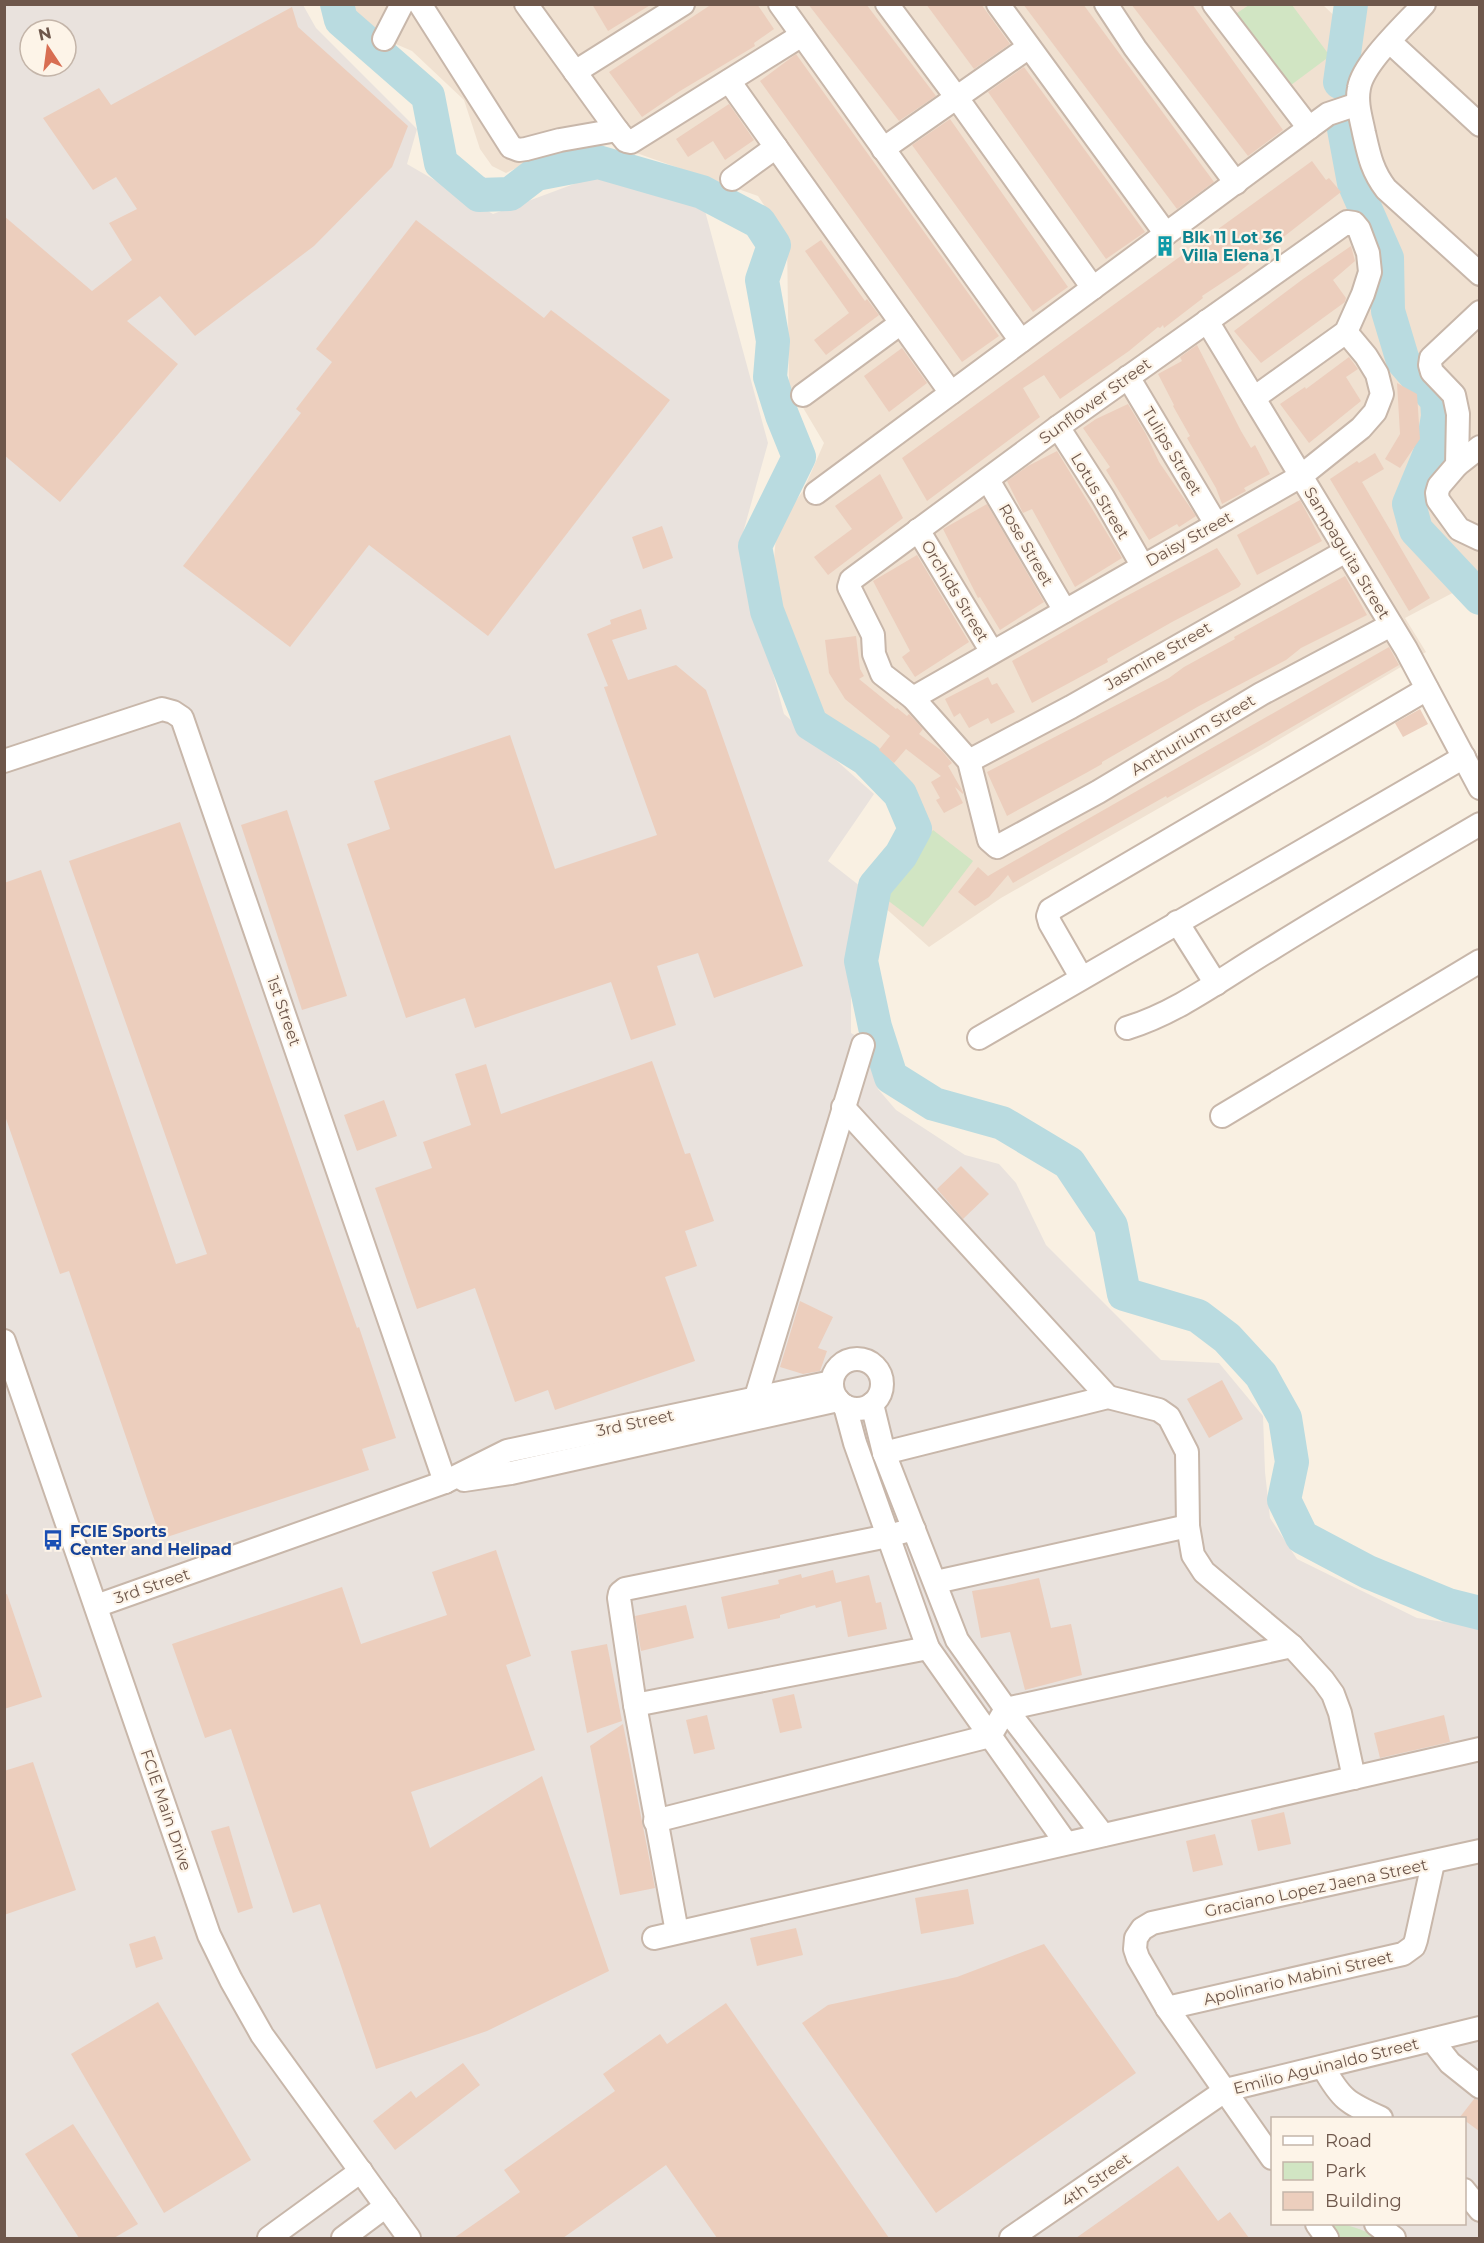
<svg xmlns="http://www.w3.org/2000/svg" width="1484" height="2243" font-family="Montserrat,sans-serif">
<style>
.residential{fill:#f0e1d1}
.industrial{fill:#e9e2dd;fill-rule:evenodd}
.green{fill:#d1e5c3}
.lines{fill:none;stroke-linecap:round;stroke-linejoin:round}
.river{stroke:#b9dbe0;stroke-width:34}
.building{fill:#eccebd}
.minor-casing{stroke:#c8b7aa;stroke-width:26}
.minor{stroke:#fff;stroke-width:22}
.labels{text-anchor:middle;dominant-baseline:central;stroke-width:4.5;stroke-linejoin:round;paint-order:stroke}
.culture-label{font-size:16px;font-weight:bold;fill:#0d838f;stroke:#fdf4e8;text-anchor:start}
.street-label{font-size:16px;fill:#6e574b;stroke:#fdf4e8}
.transit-label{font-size:16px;font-weight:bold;fill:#164399;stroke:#fdf4e8;text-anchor:start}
</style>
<rect width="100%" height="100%" fill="#f9f0e2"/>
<g class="residential">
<polygon points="346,5 1323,5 1345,26 1335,84 1343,165 1355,196 1366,216 1375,247 1384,285 1384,315 1399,364 1430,401 1430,432 1413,467 1402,498 1406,530 1425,557 1462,588 1405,618 1426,652 1263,749 1001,898 929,947 873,897 923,832 913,799 874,755 816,706 772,581 777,526 803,491 824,443 789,384 787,239 758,196 611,144 559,148 506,173 492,166 480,149 464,100 412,51 370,33 351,19"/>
<polygon points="1364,5 1479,5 1479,578 1425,527 1419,502 1440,458 1449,421 1443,393 1414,359 1396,312 1397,266 1362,183 1345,81"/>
</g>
<path class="industrial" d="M 5,5 L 303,5 L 316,28 L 417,129 L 407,164 L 493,214 L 609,171 L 705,211 L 768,443 L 739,547 L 784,714 L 874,794 L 828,861 L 865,890 L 851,961 L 851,1033 L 869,1043 L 872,1069 L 878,1089 L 896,1110 L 965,1155 L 999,1164 L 1016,1183 L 1046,1245 L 1161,1360 L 1219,1363 L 1263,1416 L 1265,1472 L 1270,1518 L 1297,1559 L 1417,1618 L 1479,1627 L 1479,2238 L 5,2238 ZM 30,30 L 66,30 L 66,66 L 30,66 ZM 1272,2118 L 1464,2118 L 1464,2224 L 1272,2224 Z"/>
<g class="green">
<polygon points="1249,5 1292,5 1330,56 1287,88 1234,15"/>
<polygon points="933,830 973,861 923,927 882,896"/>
<path d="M 1327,2224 C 1342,2223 1364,2228 1375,2238 L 1337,2238 Z"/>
</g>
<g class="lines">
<g class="river">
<polyline points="337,4 341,20 428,96 441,163 479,195 510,194 536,174 598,162 702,192 759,222 774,245 762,280 773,341 770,377 782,415 799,457 755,546 767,611 811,724 866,759 900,794 915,829 901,855 875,886 861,961 875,1027 891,1077 934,1104 1002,1123 1069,1163 1111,1226 1124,1294 1198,1316 1227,1338 1261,1375 1285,1418 1292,1462 1284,1500 1302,1537 1368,1572 1448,1605 1480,1613"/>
<polyline points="1340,82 1351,4"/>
<polyline points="1343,124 1354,183 1387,258 1388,311 1403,361 1437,400 1438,416 1433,446 1409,504 1416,530 1480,598"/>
</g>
</g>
<g class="building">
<polygon points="592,4 652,4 608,31"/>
<polygon points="712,4 757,4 774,29 754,43 755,46 680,91 642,117 609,72"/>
<polygon points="808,4 866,4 936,96 899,121"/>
<polygon points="926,4 981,4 1010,44 974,69"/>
<polygon points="1023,4 1083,4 1214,182 1177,209"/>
<polygon points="1131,4 1192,4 1283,130 1248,156"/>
<polygon points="292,7 298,27 408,126 392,167 314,246 195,336 160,296 127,321 178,364 60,502 4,455 4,216 92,291 132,260 109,223 137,209 116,177 93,190 43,118 99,88 111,105"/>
<polygon points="796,54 999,336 962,362 760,81"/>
<polygon points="1024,67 1145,232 1106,259 988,92"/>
<polygon points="729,104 754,140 725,160 713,141 688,157 676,139"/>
<polygon points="950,119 1068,287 1033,312 912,145"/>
<polygon points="1312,161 1326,180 1329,178 1341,192 1240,271 1202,296 1203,298 1164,328 1163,325 1160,328 1158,327 1129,351 1060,399 1044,375 1023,388 1040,417 927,501 902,458"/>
<polygon points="416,220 544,318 551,310 670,400 488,636 369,545 290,647 183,566 301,413 296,409 332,362 316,349"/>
<polygon points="821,240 865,301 867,299 879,315 826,355 814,340 849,313 805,251"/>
<polygon points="1351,246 1355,261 1333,280 1346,298 1345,302 1261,363 1234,331 1303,279"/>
<polygon points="1197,345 1241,431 1251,448 1255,445 1270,474 1244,488 1246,491 1222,504 1216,488 1187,438 1190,436 1173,406 1174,405 1158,374 1182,361 1180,357"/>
<polygon points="902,348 927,383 889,412 864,376"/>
<polygon points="1349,357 1358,369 1346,377 1361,401 1309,443 1280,404 1305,387 1306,389"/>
<polygon points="1397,383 1417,394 1420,439 1400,468 1385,459 1400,434"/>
<polygon points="1128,404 1146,434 1159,462 1196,516 1179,527 1177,524 1149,540 1106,470 1110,467 1083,428 1096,419"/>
<polygon points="1057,451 1122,558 1075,587 1032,509 1023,513 1007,481 1028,466"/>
<polygon points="1375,453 1384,469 1362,482 1430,598 1409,611 1330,479 1357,461 1359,463"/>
<polygon points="880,474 903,518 828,575 814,557 852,529 835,506"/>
<polygon points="1300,500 1322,541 1257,575 1237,535"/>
<polygon points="987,504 1044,602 1000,630 980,597 978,598 943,529"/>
<polygon points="662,526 673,558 643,569 632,537"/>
<polygon points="1217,548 1241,584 1239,587 1172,622 1107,659 1108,662 1032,703 1012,661 1119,600"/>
<polygon points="917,555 969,642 915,677 902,657 910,651 873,581"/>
<polygon points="1345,576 1367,615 1301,648 1286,660 1199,706 1102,762 1102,764 1086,773 1007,816 987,772 1169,678 1184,667 1235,639 1234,637"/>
<polygon points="641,609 647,629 612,640 628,680 676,665 706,690 803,966 714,998 698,953 657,966 676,1025 631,1040 611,982 475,1028 465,998 406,1018 347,844 390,829 374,781 510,735 555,869 657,835 604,687 608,686 587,634 611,624 610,620"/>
<polygon points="856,636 860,669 864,676 859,679 896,709 897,708 907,716 909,714 911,716 923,729 919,734 942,751 952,763 948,766 963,792 963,794 955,787 963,803 944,813 936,800 940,798 931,782 941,776 906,749 894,763 879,750 890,736 845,699 829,673 825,640"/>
<polygon points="1389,647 1399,665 1249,752 1167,798 1166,796 1013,883 1008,875 989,897 975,906 958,892 978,867 988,876"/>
<polygon points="988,677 992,685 997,683 1015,712 991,724 988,718 969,728 960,713 954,717 945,699"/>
<polygon points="1420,709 1428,724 1403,737 1395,723"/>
<polygon points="287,810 347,996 302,1010 241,825"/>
<polygon points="180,822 357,1328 359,1327 396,1438 362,1449 369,1470 161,1539 69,1271 60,1274 4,1113 4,883 41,870 176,1264 207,1254 69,861"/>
<polygon points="652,1061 685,1154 690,1153 714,1221 685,1231 697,1266 665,1277 695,1361 555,1410 548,1390 515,1402 475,1288 417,1309 375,1188 432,1168 423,1142 471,1125 455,1074 486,1064 501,1114"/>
<polygon points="384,1100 397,1136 357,1151 344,1115"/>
<polygon points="961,1166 989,1194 963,1219 937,1189"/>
<polygon points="800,1301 833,1317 818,1348 827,1351 820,1371 803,1374 780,1367"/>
<polygon points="1222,1380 1243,1419 1209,1438 1187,1399"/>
<polygon points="496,1550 531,1656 506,1665 535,1750 411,1792 430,1848 542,1776 609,1971 487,2031 376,2069 320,1904 293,1913 231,1729 205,1738 172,1644 342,1587 361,1644 447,1615 432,1572"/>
<polygon points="833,1570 836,1583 869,1575 876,1603 881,1602 887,1629 848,1637 841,1601 816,1608 815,1605 780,1615 780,1618 728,1629 721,1597 779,1584 778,1580 801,1574 802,1578"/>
<polygon points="1039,1578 1051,1628 1071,1624 1082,1675 1025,1690 1010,1632 981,1638 972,1591 1003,1586"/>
<polygon points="7,1594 42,1697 4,1709 4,1595"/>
<polygon points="686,1605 694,1638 641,1651 635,1616"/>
<polygon points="607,1644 622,1721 587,1733 571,1651"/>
<polygon points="794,1694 802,1728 780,1733 772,1699"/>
<polygon points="707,1715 715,1749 694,1754 686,1720"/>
<polygon points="1444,1715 1450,1742 1380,1758 1374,1733"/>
<polygon points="623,1724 655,1888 620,1895 590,1746"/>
<polygon points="33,1762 76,1890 4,1915 4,1771"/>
<polygon points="1284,1812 1291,1844 1258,1851 1251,1820"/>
<polygon points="229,1826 253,1908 238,1913 211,1831"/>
<polygon points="1215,1834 1223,1865 1193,1872 1186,1841"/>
<polygon points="968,1889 974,1924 921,1934 915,1898"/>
<polygon points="796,1928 803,1955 757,1966 750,1938"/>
<polygon points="155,1936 163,1959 136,1968 129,1944"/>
<polygon points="1044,1944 1136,2073 936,2213 802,2023 828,2005 957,1977"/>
<polygon points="158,2002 251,2160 164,2213 71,2054"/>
<polygon points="726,2003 889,2238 717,2238 666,2165 563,2238 454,2238 520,2192 504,2170 615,2091 603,2074 660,2034 667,2044"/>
<polygon points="463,2063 480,2085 395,2150 373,2121 411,2091 416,2098"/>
<polygon points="1474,2099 1479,2100 1479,2131 1460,2117"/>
<polygon points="73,2124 138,2224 114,2238 79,2238 25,2154"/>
<polygon points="1178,2166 1218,2221 1230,2212 1249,2238 1076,2238"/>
</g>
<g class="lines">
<g class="minor-casing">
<g id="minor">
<polyline points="420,4 511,147 519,150 526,149 560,140 617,130"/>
<polyline points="526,4 617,130 626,141 631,142 802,35"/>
<polyline points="780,4 1021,341"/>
<polyline points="887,4 957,98 1093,288"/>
<polyline points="998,4 1166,234"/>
<polyline points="1106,4 1135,48 1236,183"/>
<polyline points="1214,4 1309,128"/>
<path d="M 1424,4 C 1406,24 1363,63 1359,88 C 1356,103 1361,118 1364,133 C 1369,155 1372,171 1386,189 L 1480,274"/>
<polyline points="384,39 402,4"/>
<polyline points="1390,42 1480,125"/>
<polyline points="575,72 683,4"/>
<polyline points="729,81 951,393"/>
<polyline points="883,149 1029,47"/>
<polyline points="732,179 776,147"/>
<polyline points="1480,312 1431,358 1430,365 1432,372 1454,395 1458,414 1457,465 1439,486 1437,493 1438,500 1459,529 1480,539"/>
<polyline points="1207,321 1406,649 1480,788"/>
<polyline points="1128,377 1216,524"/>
<polyline points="803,395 901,323"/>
<polyline points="1254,398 1346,332 1363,294 1370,272 1368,253 1359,229 1354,223 1347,222 1058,427 851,580 849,587 873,635 874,654 882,674 913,698 969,761 989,840 997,847 1098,792 1261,694 1391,625"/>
<polyline points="1058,427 1103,497 1142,565"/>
<polyline points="1457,465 1480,447"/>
<polyline points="988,480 1065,611"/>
<polyline points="816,493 1309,128 1328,114 1358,104"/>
<polyline points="918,530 992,652"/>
<polyline points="913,698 1301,476 1361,428 1375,412 1382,394 1377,374 1366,356 1346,332"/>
<polyline points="4,761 162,709 173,712 182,718 445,1482"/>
<polyline points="969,761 1071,707 1346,551"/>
<polyline points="1177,922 1216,984"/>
<polyline points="1081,977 1050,923 1048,916 1050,910 1427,689"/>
<path d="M 1127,1028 C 1179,1012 1224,977 1271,949 C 1340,906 1410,865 1480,824"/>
<polyline points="979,1038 1464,757"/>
<polyline points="843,1107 1108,1397"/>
<polyline points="1222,1116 1480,961"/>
<polyline points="4,1341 209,1935 231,1980 262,2035 409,2238"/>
<circle cx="857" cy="1384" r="25"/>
<polyline points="872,1404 884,1453 957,1640 1006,1709 1103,1835"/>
<polyline points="845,1406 855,1443 928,1648 1066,1843"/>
<polyline points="759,1409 756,1397 863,1045"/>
<polyline points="884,1453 1108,1397 1159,1410 1169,1417 1187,1452 1188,1526 1193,1555 1204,1572 1292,1646 1323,1680 1333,1694 1340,1713 1354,1778"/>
<polyline points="464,1480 511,1473 838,1400"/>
<polyline points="936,1582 1188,1526"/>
<polyline points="96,1606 445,1482 507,1451 832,1382"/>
<polyline points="635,1705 928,1648"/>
<polyline points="655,1821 990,1736 1006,1709 1292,1646"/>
<polyline points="677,1932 635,1705 619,1598 620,1593 625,1589 888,1536 914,1529"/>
<polyline points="654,1938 1480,1749"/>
<polyline points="1167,2008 1403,1954 1414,1946 1416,1940 1433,1863"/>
<polyline points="1432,2040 1450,2063 1480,2087"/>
<path d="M 1323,2067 C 1341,2099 1347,2103 1381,2118"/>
<polyline points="1272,2158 1167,2008 1138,1958 1135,1949 1136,1938 1142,1929 1152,1923 1480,1851"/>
<polyline points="1464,2190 1480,2210"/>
<polyline points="1317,2224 1327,2238"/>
<polyline points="1376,2224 1394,2238"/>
<polyline points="269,2238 361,2171"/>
<polyline points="343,2238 386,2206"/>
<polyline points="1011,2238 1226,2090 1480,2028"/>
</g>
</g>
<use href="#minor" class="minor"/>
</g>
<defs>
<g id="building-bare" transform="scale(1.62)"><path d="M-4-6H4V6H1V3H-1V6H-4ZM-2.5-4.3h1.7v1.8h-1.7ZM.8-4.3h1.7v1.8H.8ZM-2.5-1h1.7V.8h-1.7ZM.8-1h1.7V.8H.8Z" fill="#0f9aa8" stroke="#fdf4e8" stroke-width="2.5" paint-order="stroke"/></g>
<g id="bus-bare" transform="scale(1.62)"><path d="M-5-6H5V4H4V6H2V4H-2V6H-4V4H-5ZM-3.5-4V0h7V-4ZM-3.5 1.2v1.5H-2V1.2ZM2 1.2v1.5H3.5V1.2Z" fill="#1a4fb4" stroke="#fdf4e8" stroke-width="2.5" paint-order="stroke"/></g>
</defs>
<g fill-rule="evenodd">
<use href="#building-bare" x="1165" y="246"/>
<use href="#bus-bare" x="53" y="1540"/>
</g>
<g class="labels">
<g class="culture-label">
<text x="1182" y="237">Blk 11 Lot 36<tspan x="1182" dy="18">Villa Elena 1</tspan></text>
</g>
<g class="street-label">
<text transform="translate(1095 401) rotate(-36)">Sunflower Street</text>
<text transform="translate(1172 451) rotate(59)">Tulips Street</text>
<text transform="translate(1100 496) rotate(59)">Lotus Street</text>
<text transform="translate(1189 539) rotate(-29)">Daisy Street</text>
<text transform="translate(1026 545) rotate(60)">Rose Street</text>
<text transform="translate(1347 553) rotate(59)">Sampaguita Street</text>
<text transform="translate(955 591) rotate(59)">Orchids Street</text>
<text transform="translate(1158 656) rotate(-30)">Jasmine Street</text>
<text transform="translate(1193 735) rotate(-31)">Anthurium Street</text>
<text transform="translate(284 1011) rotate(71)">1st Street</text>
<text transform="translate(635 1423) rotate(-12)">3rd Street</text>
<text transform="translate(152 1586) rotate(-19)">3rd Street</text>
<text transform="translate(166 1810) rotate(71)">FCIE Main Drive</text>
<text transform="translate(1316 1888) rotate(-12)">Graciano Lopez Jaena Street</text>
<text transform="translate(1298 1978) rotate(-13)">Apolinario Mabini Street</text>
<text transform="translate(1326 2066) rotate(-14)">Emilio Aguinaldo Street</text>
<text transform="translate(1096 2180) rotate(-35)">4th Street</text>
</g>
<g class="transit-label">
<text x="70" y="1531">FCIE Sports<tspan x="70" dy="18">Center and Helipad</tspan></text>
</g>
</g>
<rect width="1484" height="2243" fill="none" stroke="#6e574b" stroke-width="12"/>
<rect x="1271" y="2117" width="195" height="108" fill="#fdf4e8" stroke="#c4b5a9" stroke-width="1.5"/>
<rect x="1283" y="2136" width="30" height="9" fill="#ffffff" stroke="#c4b5a9" stroke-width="1.5"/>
<text x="1325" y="2147" font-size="18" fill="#6e574b">Road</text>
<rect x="1283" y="2162" width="30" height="18" fill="#d1e5c3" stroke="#c4b5a9" stroke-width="1.5"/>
<text x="1325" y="2177" font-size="18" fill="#6e574b">Park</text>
<rect x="1283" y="2192" width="30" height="18" fill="#eccebd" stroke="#c4b5a9" stroke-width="1.5"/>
<text x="1325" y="2207" font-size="18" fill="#6e574b">Building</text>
<g transform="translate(48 48) rotate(347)"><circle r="28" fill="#fdf4e8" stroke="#c4b5a9" stroke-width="1.5"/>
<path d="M0-4.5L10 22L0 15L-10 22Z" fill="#d86e53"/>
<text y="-9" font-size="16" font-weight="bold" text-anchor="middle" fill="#6e574b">N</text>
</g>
</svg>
